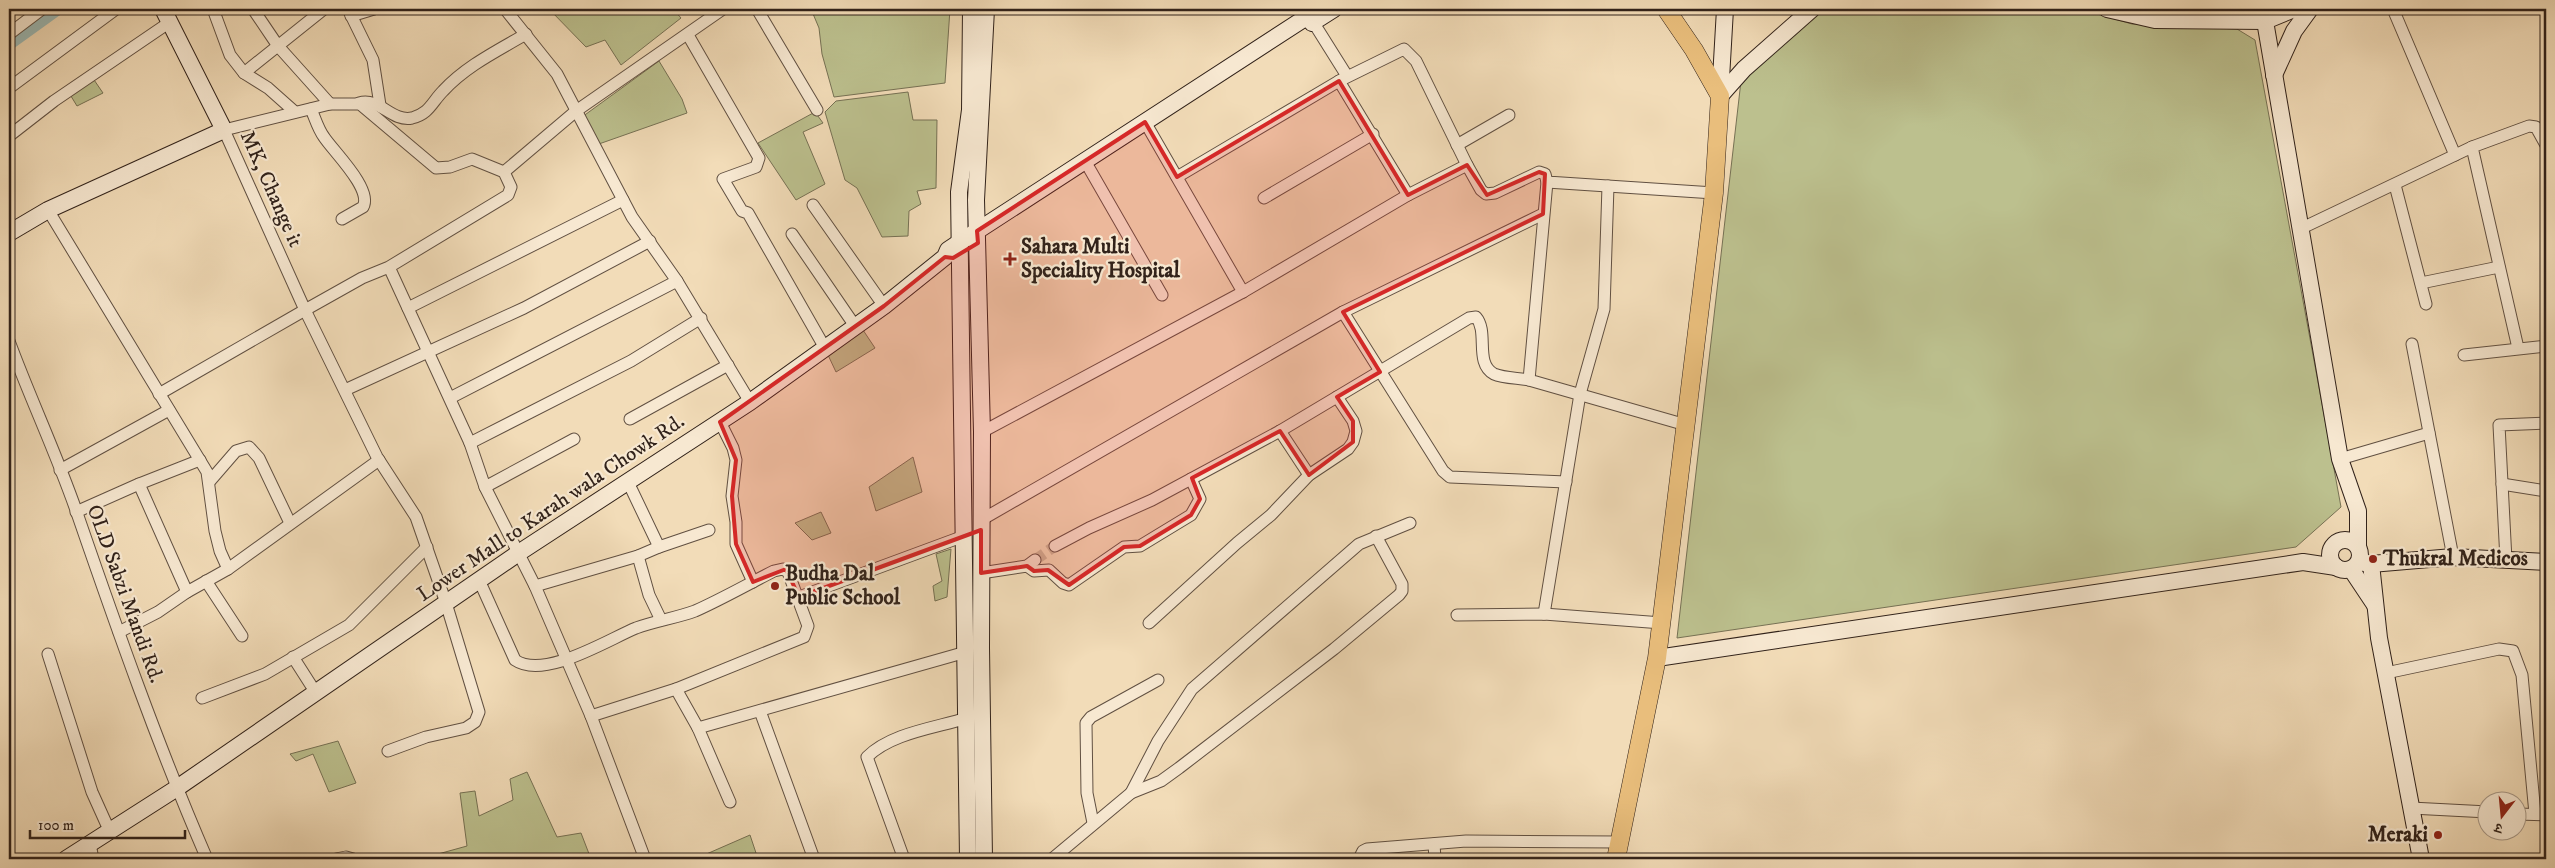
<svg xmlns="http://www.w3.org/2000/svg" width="2555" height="868" font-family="'IM FELL DW Pica','Noto Serif Devanagari',serif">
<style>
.green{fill:#bcc08e;stroke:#767154}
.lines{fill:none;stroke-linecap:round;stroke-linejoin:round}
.canal{stroke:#9cbab6;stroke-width:11}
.street-tunnel{stroke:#cbb798;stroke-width:11;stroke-dasharray:11 5.5;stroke-linecap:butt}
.street-casing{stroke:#615042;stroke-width:13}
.secondary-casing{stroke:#31221a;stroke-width:18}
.primary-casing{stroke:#31221a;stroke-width:19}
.street{stroke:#f7e8d1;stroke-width:11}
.secondary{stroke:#f7e8d1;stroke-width:16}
.primary{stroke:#e9be7c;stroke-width:18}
.marked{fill:#d62828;fill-opacity:0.2;stroke:#d62828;stroke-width:4;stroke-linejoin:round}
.poi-dot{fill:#8f2418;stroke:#f7e8d1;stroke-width:2}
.labels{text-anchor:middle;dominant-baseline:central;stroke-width:4.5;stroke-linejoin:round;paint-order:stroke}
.street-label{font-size:21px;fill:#31221a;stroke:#f7e8d1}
.poi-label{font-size:21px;font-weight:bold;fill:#31221a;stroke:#f7e8d1;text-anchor:start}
</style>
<rect width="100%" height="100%" fill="#f2dcb8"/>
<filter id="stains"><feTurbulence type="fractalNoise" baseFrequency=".004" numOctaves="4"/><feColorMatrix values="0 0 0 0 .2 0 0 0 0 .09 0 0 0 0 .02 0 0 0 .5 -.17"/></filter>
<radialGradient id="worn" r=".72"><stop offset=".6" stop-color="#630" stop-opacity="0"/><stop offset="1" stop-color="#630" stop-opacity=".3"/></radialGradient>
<g class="green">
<polygon points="549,9 673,9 681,18 621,65 605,40 586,47"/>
<polygon points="811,9 950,9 945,83 834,97 822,54 819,28"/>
<polygon points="1819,9 2080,9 2132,24 2237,29 2255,40 2341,507 2296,547 1677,638 1741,81"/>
<polygon points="659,61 682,99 687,113 596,145 582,117"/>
<polygon points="90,74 103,93 77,106 66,88"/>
<polygon points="908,92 913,120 937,120 936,188 917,191 921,204 909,211 908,236 882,237 857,188 845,180 825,112 836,101"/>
<polygon points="815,112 823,123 803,132 825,184 796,200 758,143"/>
<polygon points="863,330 875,348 836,372 828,355"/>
<polygon points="913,457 922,492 876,511 869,487"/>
<polygon points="821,512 831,533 812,540 795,523"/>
<polygon points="951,549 947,597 935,601 933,586 942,581 936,554"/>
<polygon points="338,741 356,783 329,792 313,754 296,761 290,754"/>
<polygon points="527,772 557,837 581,833 591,859 420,859 467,846 460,793 475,791 479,816 513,800 510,779"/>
<polygon points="750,835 758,859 695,859"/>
</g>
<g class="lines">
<polyline class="canal" points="9,45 59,9"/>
<polyline class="street-tunnel" points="1035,560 1055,546"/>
<g class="street-casing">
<g id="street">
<polyline points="213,9 230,55 244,73 268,88 295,112"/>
<polyline points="253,9 278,46 330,104"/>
<polyline points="348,9 373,60 380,105"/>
<polyline points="505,9 557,74 632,217 677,281 750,402"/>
<polyline points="757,9 817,110"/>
<polyline points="2393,9 2455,155"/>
<polyline points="351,16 374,9"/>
<polyline points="1310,17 1347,76"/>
<polyline points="9,34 42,9"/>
<polyline points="688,35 759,158 756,167 723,179 742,211 748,213 825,348"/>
<polyline points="244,73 324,9"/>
<polyline points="1339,81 1408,195"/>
<polyline points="9,88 116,9"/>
<path d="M 360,104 L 359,103 C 380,97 391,122 412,118 C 429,114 432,102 443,91 C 466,66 497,51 526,34"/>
<path d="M 311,109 C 315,118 318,129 324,137 C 333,151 373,189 363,207 L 342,219"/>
<polyline points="1145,122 1243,292"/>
<polyline points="9,136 54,101 170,22"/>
<polyline points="1457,145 1509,115"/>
<polyline points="1089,168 1162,295"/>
<polyline points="504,172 576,111 723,9"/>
<polyline points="1177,177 1339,81 1404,49 1416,61 1467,165 1481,190 1486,194 1495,193 1539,172 1545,174 1547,182 1714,193"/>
<polyline points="1547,182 1529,380 1686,425"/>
<polyline points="2395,185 2426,304"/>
<polyline points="1264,198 1373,134"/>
<polyline points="813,205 884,306"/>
<polyline points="48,210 207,472 215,531 220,551 228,569"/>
<polyline points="2300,229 2472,147"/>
<polyline points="792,234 855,326"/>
<polyline points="389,267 362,278 305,310 224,130 330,104 360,104 436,168 450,167 472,159 504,172 511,187 508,195 389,267 470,443 485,487 535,586 591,716 645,859"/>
<polyline points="2421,283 2499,267"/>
<polyline points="408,308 623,200"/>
<polyline points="1343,312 1443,471 1450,477 1566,482"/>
<path d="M 9,341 C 30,398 57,455 77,513 C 117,629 158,746 207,859"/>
<polyline points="2412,344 2453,557"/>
<polyline points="2518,348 2472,147 2529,126 2536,127 2546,145"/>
<polyline points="2464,355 2546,346"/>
<polyline points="345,390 524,308 650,241"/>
<polyline points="159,394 305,310 377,457 416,517 446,603 479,712 475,722 466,728 426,737 388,751"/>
<polyline points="450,398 677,281"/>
<polyline points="630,419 728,365"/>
<polyline points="720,422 733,448 736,460 732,496 736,522 736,544 753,582"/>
<polyline points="1280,431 1309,475"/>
<polyline points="982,432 1243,292 1408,195 1467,165"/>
<polyline points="470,443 631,361 701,318"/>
<polyline points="2340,459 2429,433"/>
<polyline points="60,470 169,410"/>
<polyline points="210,481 236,451 249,447 259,458 290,523"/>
<polyline points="628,482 659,547 709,530"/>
<polyline points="139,484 200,460"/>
<polyline points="2502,484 2546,491"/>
<polyline points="485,487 574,439"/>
<polyline points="76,512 139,484 187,592 228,569 379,460"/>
<polyline points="981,520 1343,312 1543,214"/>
<path d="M 1055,546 L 1089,528 L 1152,500 L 1280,431 L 1469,318 L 1476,317 C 1489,332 1474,363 1494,374 C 1503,378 1518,378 1529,380"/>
<polyline points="638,556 649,595 661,620"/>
<polyline points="2506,560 2499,425 2546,423"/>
<polyline points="1027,566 1034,571 1049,570 1063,583 1069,585 1124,547 1140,546 1191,515 1200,499 1191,479"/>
<polyline points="981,573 1027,566 1035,560"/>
<path d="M 479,580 L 515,660 C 544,680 607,640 636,628 C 655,621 676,618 695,611 C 722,599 748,584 774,571 L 783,569 L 788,572 L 808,626 L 804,637 L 676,689 L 591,716"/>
<polyline points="206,581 242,636"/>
<polyline points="535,586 638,556 659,547"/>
<polyline points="799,597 964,536"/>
<polyline points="1544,614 1580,394 1604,309 1608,186"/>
<polyline points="1457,615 1544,614 1662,623"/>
<polyline points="1149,623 1237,543 1271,515 1309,475 1348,449 1353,442 1356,431 1353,421 1337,397"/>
<polyline points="119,632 158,612 187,592"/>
<polyline points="48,654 92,792 110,832"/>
<polyline points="293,657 316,693"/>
<polyline points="2386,673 2499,649 2513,651 2522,675 2535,814"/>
<polyline points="676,689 698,728 730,802"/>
<polyline points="202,698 265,674 349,625 427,547"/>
<polyline points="760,711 814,859"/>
<polyline points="698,728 966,652"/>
<polyline points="1131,793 1158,741 1192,689 1359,544 1410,523"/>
<polyline points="2411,808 2488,812"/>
<polyline points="2518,814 2546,815"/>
<polyline points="1093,823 1087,793 1086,723 1091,717 1158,680"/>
<polyline points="90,844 93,859"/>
<polyline points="1434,844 1435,859"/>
<polyline points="336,859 346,857 353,859"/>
<path d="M 904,859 L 867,757 C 891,733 935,728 967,718"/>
<polyline points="1052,859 1131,793 1161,781 1179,768 1334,649 1399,595 1402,591 1402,584 1376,536"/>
<polyline points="1359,859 1363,851 1367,849 1466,841 1619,842"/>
</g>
</g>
<g class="secondary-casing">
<g id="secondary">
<polyline points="2107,9 2155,20 2265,21"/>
<polyline points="2294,9 2265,21 2340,459 2358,511 2358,547"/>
<polyline points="1312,23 1334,9"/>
<polyline points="2274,75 2294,31 2310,9"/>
<polyline points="1720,96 1744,69 1812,9"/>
<polyline points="1720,96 1725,9"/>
<polyline points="9,233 48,210 224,130 163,9"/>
<circle cx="2345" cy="555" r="15"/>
<polyline points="2359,562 2371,564 2453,557 2546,562"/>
<polyline points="2371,564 2379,638 2421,859"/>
<polyline points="2351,569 2375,605"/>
<polyline points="1657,658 2303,562 2336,567"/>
<polyline points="66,859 177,788 520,552 750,402 884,306 945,257 948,250 960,242 1319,9"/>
<polyline points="968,859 959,192 970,110 971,9"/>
<polyline points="984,859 981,648 982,432 976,200 986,9"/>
</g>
</g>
<g class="primary-casing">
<polyline id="primary" points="1616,859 1657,658 1714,193 1720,96 1694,50 1666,9"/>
</g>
<use href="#street" class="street"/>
<use href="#secondary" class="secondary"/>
<use href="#primary" class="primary"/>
</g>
<path class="marked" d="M 1339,81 L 1408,195 L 1467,165 L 1487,195 L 1539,172 L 1545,174 L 1543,214 L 1343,312 L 1380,372 L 1337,397 L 1353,421 L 1353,442 L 1309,475 L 1280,431 L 1192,478 L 1200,499 L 1191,515 L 1140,546 L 1124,547 L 1069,585 L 1048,570 L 1034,571 L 1027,566 L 981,573 L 981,530 L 799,597 L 786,569 L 753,582 L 736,544 L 732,496 L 736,460 L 720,422 L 884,306 L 945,257 L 953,258 L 978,243 L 977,231 L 1145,122 L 1177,177 Z"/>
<g class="poi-dot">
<path d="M1007.5 251.5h5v5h5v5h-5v5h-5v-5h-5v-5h5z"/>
<circle cx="2373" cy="559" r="5"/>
<circle cx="775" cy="586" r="5"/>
<circle cx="2438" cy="835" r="5"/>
</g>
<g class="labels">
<g class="street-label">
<text transform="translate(271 189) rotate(66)">MK, Change it</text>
<text transform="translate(551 508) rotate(-34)">Lower Mall to Karah wala Chowk Rd.</text>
<text transform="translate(125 594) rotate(70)">OLD Sabzi Mandi Rd.</text>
</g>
<g class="poi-label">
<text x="1021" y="247">Sahara Multi<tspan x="1021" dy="24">Speciality Hospital</tspan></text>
<text x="2383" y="559">Thukral Medicos</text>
<text x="785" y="574">Budha Dal<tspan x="785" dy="24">Public School</tspan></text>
<text x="2428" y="835" text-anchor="end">Meraki</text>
</g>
</g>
<rect width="2555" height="868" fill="none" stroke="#f2dcb8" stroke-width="30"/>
<rect x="10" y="10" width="2535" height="848" fill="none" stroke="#31221a" stroke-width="2.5"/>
<rect x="15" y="15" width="2525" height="838" fill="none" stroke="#31221a"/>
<g transform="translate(2502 816) rotate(196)"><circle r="24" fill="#f7e8d1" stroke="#a89988"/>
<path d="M0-4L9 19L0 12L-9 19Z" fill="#8f2418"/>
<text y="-8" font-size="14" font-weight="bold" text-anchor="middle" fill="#31221a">उ</text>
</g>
<path d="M30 830v8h155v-8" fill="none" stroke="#31221a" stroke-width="2.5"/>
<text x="38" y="830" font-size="15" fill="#31221a" stroke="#f7e8d1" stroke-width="4" paint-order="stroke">100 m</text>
<rect width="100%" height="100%" filter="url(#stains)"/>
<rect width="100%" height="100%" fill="url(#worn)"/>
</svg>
